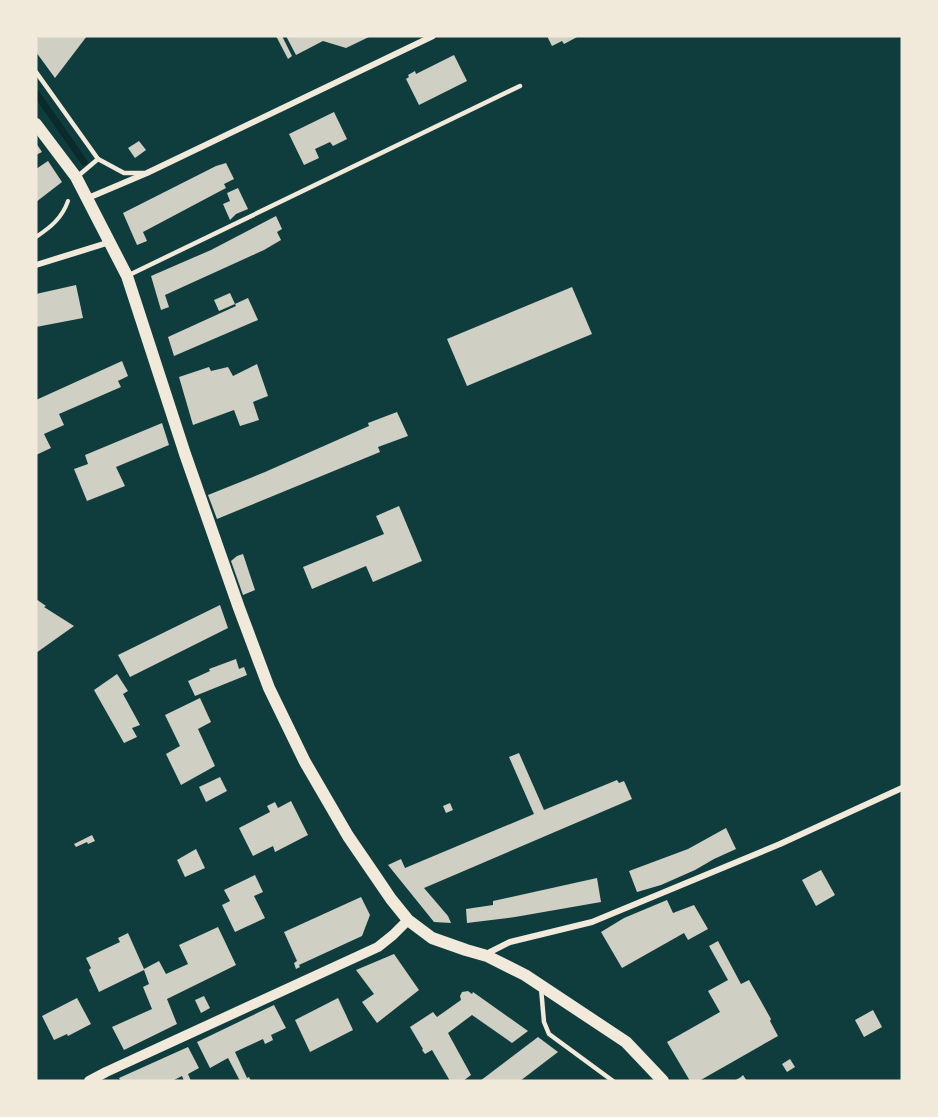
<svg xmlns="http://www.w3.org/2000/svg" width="938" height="1117" font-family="'DejaVu Sans',sans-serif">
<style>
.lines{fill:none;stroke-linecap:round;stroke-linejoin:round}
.stream{stroke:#0a2a2b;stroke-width:7}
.building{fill:#cfcfc3}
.path{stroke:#f1e9da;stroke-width:4}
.service{stroke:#f1e9da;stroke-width:4.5}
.minor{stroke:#f1e9da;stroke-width:6}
.tertiary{stroke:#f1e9da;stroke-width:10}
.secondary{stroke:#f1e9da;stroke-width:12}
</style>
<rect width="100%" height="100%" fill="#0f3d3e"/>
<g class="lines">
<polyline class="stream" points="36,93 84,162"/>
</g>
<g class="building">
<polygon points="38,36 87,36 55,78 36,52 36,39"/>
<polygon points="276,36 282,36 292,56 288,59"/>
<polygon points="286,36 371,36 346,48 323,41 296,55"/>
<polygon points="547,36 579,36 564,44 562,41 552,46"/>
<polygon points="454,55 467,81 419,105 406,79 409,77 408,75 415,71 416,74"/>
<polygon points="334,112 347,139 333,146 330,142 315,149 319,158 304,165 289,134"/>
<polygon points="139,141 146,150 135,158 128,148"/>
<polygon points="36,143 42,152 36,155"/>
<polygon points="48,161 62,182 36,202 36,169"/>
<polygon points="226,163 234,179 224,184 226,188 143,232 147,241 137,245 123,213 216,166"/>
<polygon points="238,188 248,209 236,214 230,220 223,204 230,201 227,193"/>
<polygon points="276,216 282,229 277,232 281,240 264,250 165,295 169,307 161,310 151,276 211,250"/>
<polygon points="76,285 83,318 36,327 36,294"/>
<polygon points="572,287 592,334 467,386 447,339"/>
<polygon points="230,293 235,304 219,311 214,300"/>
<polygon points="248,298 258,320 174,356 168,337 236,306 235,304"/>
<polygon points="122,361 128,376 118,381 121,387 59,414 64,425 44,434 51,448 36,455 36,437 37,437 36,434 36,400"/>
<polygon points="257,364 268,396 253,402 259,420 240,426 234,410 193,425 179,377 209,367 211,371 228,367 233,376"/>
<polygon points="397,412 408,436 378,447 380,452 217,519 208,495 265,472 369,426 368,423"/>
<polygon points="162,423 169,445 116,467 125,486 87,501 74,469 88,464 85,455"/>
<polygon points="399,506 422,561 373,582 366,566 312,589 303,567 384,534 376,516"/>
<polygon points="243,554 255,590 243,595 231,561 237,556"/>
<polygon points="36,599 46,606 44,607 74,626 36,653"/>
<polygon points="220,605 228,628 130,677 118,655"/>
<polygon points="236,659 239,669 244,667 247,675 195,696 188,681 210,671 209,669"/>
<polygon points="117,674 128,691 123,694 140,725 132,728 137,737 124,743 94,690"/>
<polygon points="200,698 211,722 198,729 215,766 181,785 166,754 180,746 165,715"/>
<polygon points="519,753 544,810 617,780 619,783 624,781 632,799 424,888 448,916 451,923 434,922 388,865 401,859 405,868 534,814 509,757"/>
<polygon points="220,777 227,791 206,802 199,787"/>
<polygon points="291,801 308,835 275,852 273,846 253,856 239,828 270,812 267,806 275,802 278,808"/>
<polygon points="450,803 453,810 446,813 443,806"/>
<polygon points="726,828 736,849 714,859 695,870 661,885 637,892 629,871 688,849"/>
<polygon points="92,835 95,841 88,844 87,842 76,847 74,844"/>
<polygon points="196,849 205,868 185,877 177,860"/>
<polygon points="821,870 835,895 816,906 802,880"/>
<polygon points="255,875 263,892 254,896 265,918 235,932 222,905 230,901 224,890"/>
<polygon points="597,878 601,902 515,917 467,923 466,909 493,905 493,901"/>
<polygon points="361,897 370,915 362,936 299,965 300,967 296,969 294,963 297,961 284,932"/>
<polygon points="667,900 673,913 694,905 708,929 688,940 684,933 622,968 601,932 624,918"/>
<polygon points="218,927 236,965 167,999 177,1024 124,1050 112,1027 152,1009 143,987 149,984 144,970 99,992 89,970 91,968 86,958 120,942 118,938 128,933 144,969 159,961 166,974 188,964 179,945"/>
<polygon points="718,941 741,984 749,980 771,1019 770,1021 778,1036 699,1081 690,1081 667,1042 720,1012 708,991 728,980 709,946"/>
<polygon points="394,954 419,990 377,1023 362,1002 374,994 356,970"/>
<polygon points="468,991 472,994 473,992 528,1031 512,1043 472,1015 448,1033 471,1075 463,1081 450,1081 432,1050 425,1054 422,1050 423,1049 410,1027 433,1012 437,1017 461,1000 460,996 462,992"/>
<polygon points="204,996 210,1008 201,1013 195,1000"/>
<polygon points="77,998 91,1024 68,1036 67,1034 54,1040 42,1016"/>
<polygon points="338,998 353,1030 310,1052 295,1020"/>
<polygon points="274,1005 286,1028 271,1035 273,1040 265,1044 263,1039 235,1052 247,1078 249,1077 251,1081 240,1081 228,1058 210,1068 197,1042"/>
<polygon points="873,1010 882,1027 864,1037 855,1020"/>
<polygon points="538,1037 558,1052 520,1081 480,1081"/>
<polygon points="188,1047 199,1068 188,1074 191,1081 184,1081 182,1076 172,1081 121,1081 119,1078"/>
<polygon points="790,1059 795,1067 787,1072 782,1064"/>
<polygon points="743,1075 747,1081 734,1081 741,1077"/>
</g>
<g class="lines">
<path class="path" d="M 36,237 C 51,227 62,218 68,201"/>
<g class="service">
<polyline points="36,72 98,159 124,173 144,173"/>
<polyline points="78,176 98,159"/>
<polyline points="127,276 520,86"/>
<polyline points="541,988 544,1022 549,1034 613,1081"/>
</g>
<g class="minor">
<polyline points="88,198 147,173 433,36"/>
<polyline points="36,265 110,242"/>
<polyline points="487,955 490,952 510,942 592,922 780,844 902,788"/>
</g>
<polyline class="tertiary" points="89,1081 106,1072 378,947 393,935 408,920"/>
<polyline class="secondary" points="36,124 76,177 127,276 185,454 239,608 269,688 305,762 348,836 374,874 391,899 408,920 432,938 466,950 487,956 525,975 626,1042 663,1081"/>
</g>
<rect width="938" height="1117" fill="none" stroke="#f1e9da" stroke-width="75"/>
</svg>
